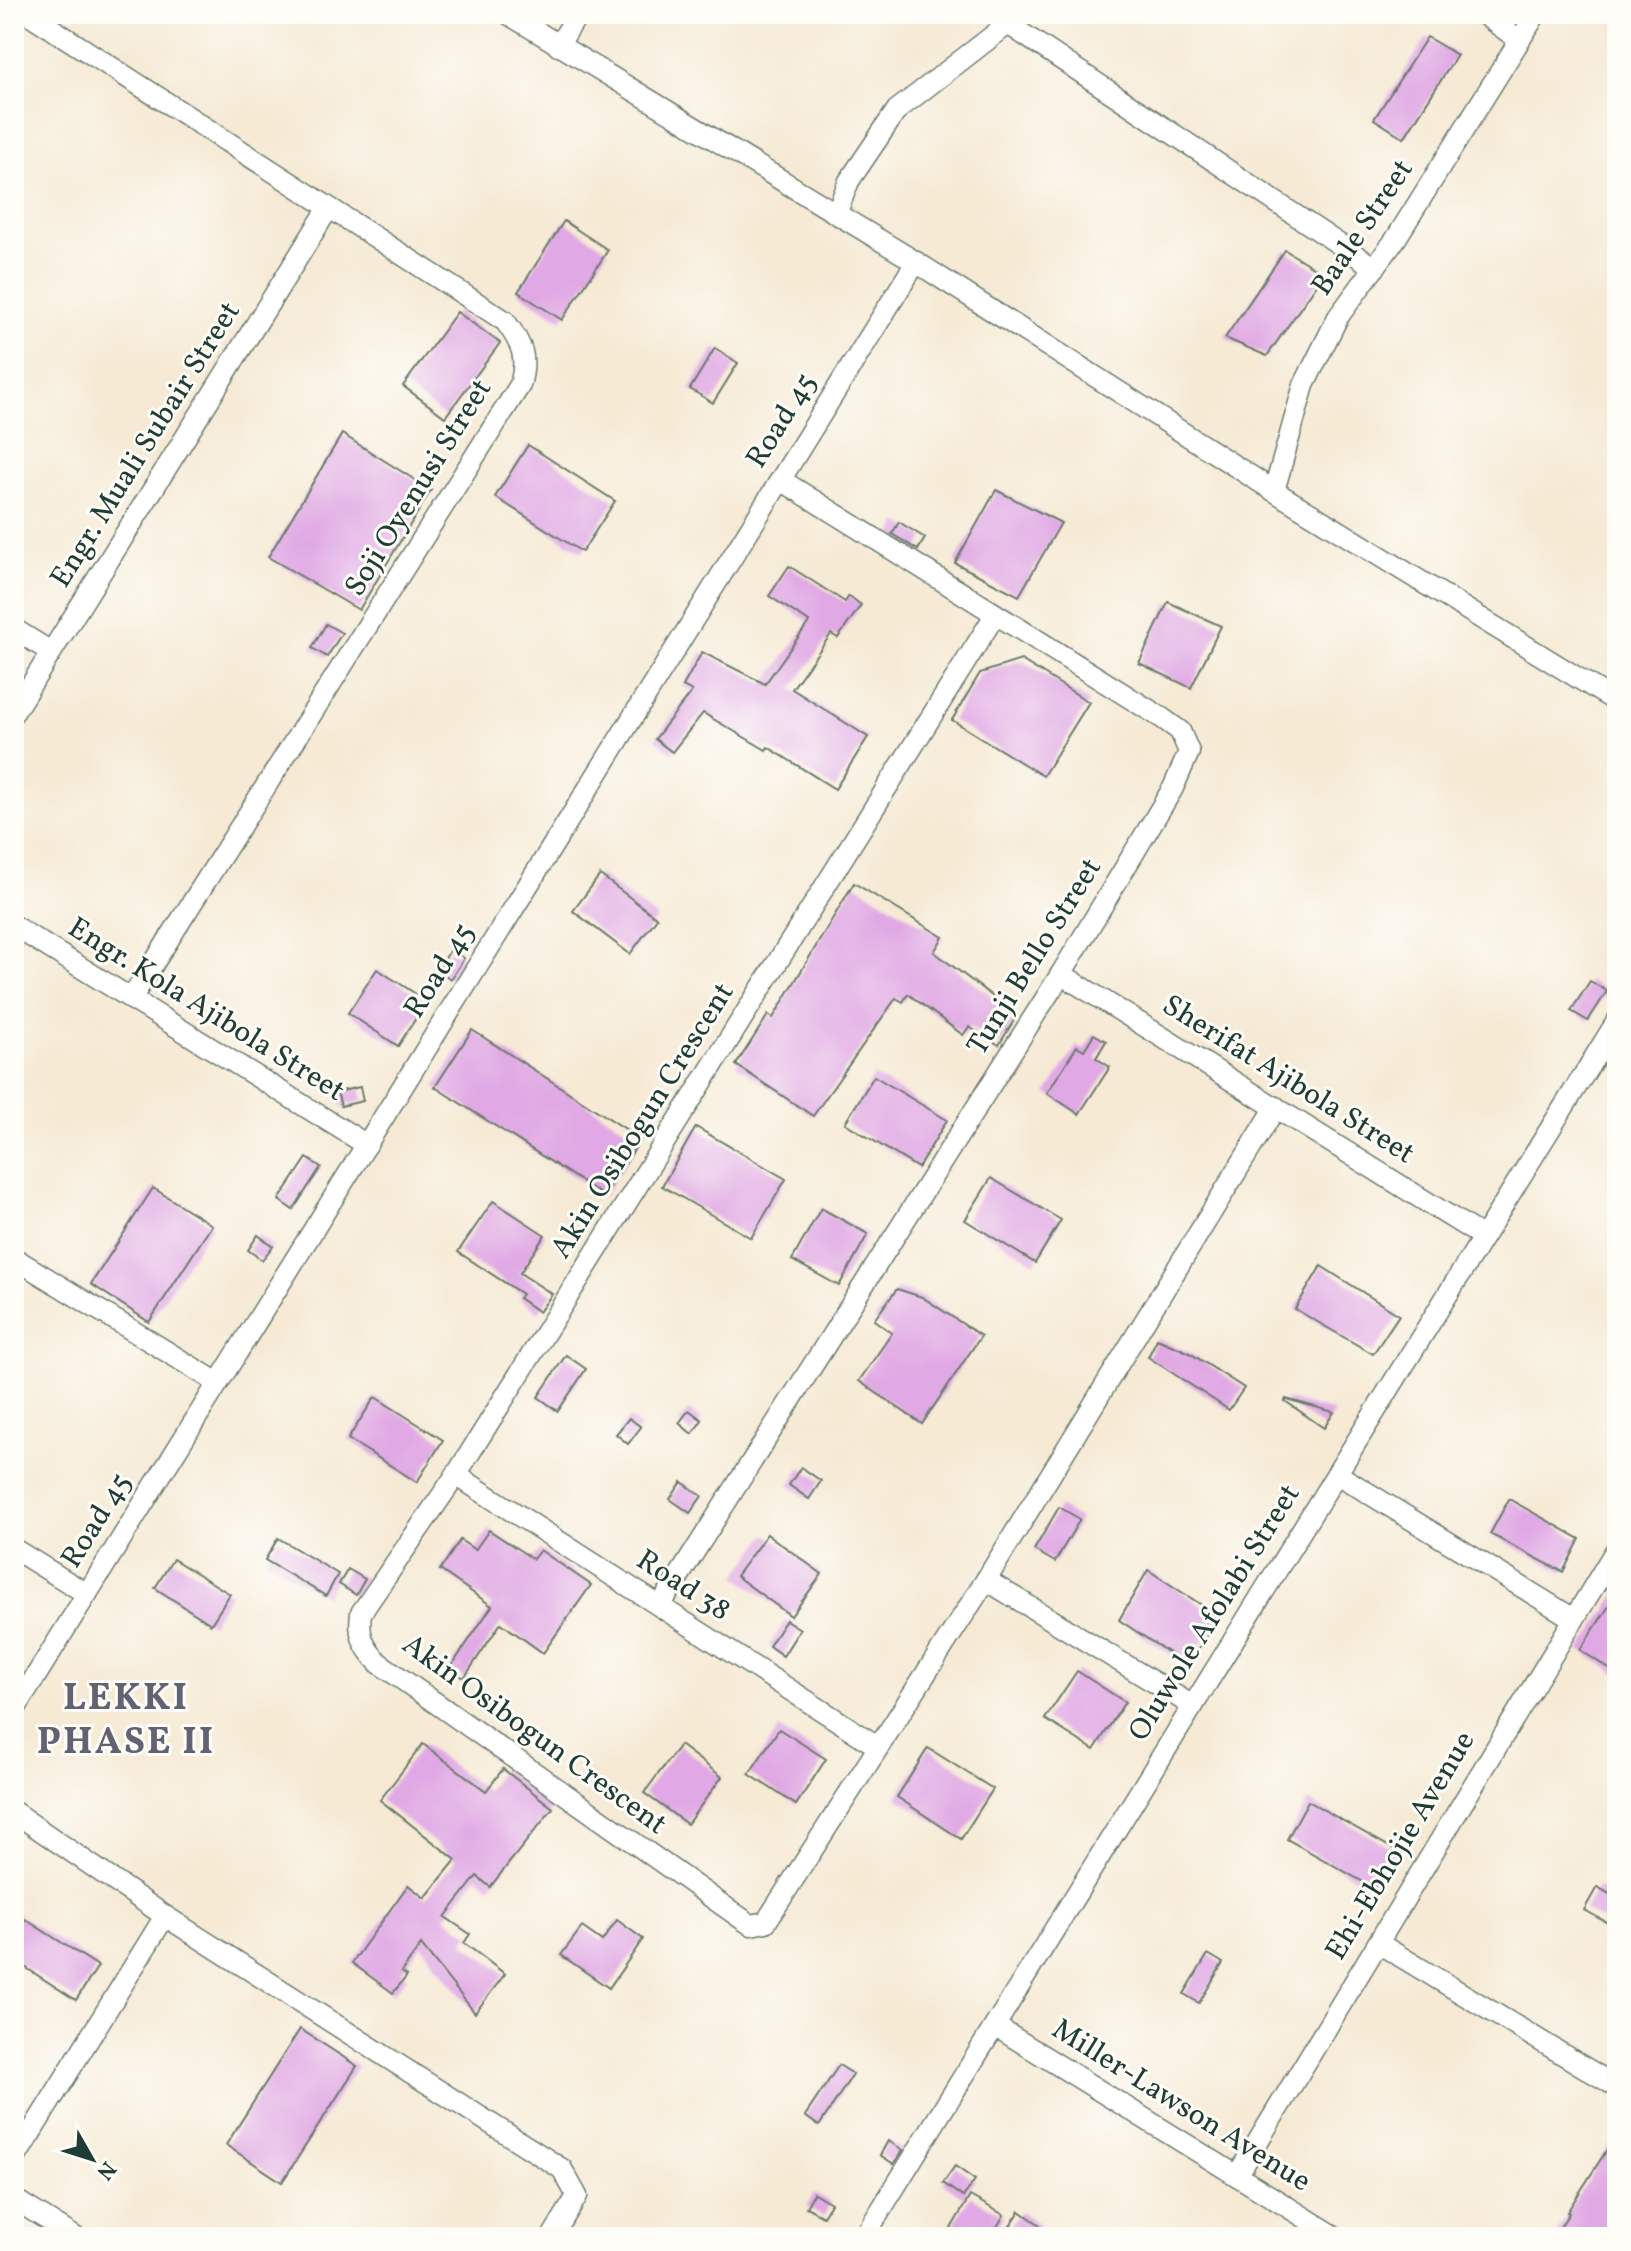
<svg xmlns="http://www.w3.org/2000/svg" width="1631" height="2251" font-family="Vollkorn,serif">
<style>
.building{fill:#e0a8e4}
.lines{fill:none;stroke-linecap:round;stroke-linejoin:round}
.minor-casing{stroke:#6a7a6c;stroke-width:23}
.minor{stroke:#fff;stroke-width:20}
.labels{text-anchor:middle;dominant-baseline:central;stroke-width:6;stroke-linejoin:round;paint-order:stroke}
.street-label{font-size:30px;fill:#1f3d34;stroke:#fdfcf7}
.district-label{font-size:38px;font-weight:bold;letter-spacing:2px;fill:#636272;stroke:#fdfcf7}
</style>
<rect width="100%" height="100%" fill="#fdfcf7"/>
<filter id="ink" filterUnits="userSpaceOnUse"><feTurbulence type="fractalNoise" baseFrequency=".0125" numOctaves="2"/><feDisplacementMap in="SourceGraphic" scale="16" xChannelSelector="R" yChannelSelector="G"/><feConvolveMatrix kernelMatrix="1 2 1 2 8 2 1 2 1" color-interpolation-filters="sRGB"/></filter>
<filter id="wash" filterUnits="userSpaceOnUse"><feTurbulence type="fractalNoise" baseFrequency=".006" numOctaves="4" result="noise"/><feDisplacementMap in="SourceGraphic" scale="32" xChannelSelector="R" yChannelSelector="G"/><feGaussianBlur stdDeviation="1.8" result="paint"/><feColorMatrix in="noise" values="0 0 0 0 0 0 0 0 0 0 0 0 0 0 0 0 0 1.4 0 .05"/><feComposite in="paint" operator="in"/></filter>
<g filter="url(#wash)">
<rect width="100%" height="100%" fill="#f6ead5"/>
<g id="blocks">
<g class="building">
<polygon points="1427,37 1457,55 1404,138 1374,119"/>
<polygon points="564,221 608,250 562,320 518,292"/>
<polygon points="1285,250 1324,274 1267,356 1225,338"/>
<polygon points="457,312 500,343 445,417 403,386"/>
<polygon points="715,348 738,363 713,403 690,389"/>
<polygon points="342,434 431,490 359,610 268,557"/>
<polygon points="528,445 615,501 582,552 495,497"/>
<polygon points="996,490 1061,523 1019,596 955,563"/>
<polygon points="899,522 925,538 918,550 892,534"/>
<polygon points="789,566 845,602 849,596 861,605 838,638 831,634 792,689 868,737 835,789 768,747 766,750 703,713 672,752 655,739 692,691 683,686 702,652 765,684 809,622 769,596"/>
<polygon points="1168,602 1221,626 1191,688 1139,663"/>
<polygon points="326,624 342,633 327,657 312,648"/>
<polygon points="1021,660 1089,702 1043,776 952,720 980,673"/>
<polygon points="600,875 657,918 630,954 573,911"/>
<polygon points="854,883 943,937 934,952 1017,1015 999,1045 969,1027 963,1035 908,994 903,1002 896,998 813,1116 736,1065 768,1015 773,1018"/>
<polygon points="450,950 464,958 451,979 438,971"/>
<polygon points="377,969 427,1001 398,1046 348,1013"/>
<polygon points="1590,981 1607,991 1588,1021 1571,1011"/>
<polygon points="472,1030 641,1139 604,1196 435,1087"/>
<polygon points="1094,1034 1106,1041 1096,1058 1110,1067 1079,1114 1047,1093 1077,1046 1084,1050"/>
<polygon points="874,1076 947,1120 918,1168 845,1123"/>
<polygon points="360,1087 363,1101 341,1106 337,1092"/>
<polygon points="696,1127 786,1179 751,1238 662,1186"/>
<polygon points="307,1158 321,1167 293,1210 279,1200"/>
<polygon points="991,1178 1061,1220 1035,1263 965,1220"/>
<polygon points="153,1188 212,1225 149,1322 91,1284"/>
<polygon points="493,1201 545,1235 520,1273 552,1294 539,1312 519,1298 522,1294 458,1252"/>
<polygon points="821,1208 868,1234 839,1286 792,1260"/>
<polygon points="258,1235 273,1246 262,1260 248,1250"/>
<polygon points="1321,1266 1399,1315 1373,1354 1295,1309"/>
<polygon points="897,1289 922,1297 981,1336 922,1424 859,1381 892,1333 874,1320"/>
<polygon points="1157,1339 1188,1352 1244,1388 1229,1410 1148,1357"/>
<polygon points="566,1355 586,1369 558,1411 538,1397"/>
<polygon points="375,1397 443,1440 417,1482 348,1439"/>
<polygon points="1286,1399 1334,1412 1324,1428 1285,1401"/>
<polygon points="689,1410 702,1420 692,1434 679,1423"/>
<polygon points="629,1418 641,1427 628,1444 616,1434"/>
<polygon points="801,1467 821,1481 809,1499 789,1485"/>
<polygon points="682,1482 702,1496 690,1513 670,1499"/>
<polygon points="1509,1499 1580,1539 1563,1572 1490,1534"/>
<polygon points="1059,1507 1080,1519 1055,1562 1034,1550"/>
<polygon points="489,1530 533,1559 540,1550 591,1585 543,1653 501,1623 464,1678 450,1668 492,1606 440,1570 460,1540 475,1550"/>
<polygon points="767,1534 822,1574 791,1616 736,1576"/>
<polygon points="278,1538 338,1574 326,1596 265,1560"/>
<polygon points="173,1559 230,1594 211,1624 155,1588"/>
<polygon points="348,1569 365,1579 356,1595 339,1584"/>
<polygon points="1148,1570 1220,1617 1187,1665 1119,1620"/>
<polygon points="1617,1594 1617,1674 1580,1650"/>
<polygon points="786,1620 800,1629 783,1656 769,1646"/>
<polygon points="1077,1671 1125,1702 1094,1750 1045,1719"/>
<polygon points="779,1729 826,1759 796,1805 749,1774"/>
<polygon points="423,1744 486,1791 503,1769 553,1808 490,1887 477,1876 445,1917 470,1934 464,1943 505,1974 475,2013 421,1945 401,1972 407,1976 393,1993 352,1963 408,1885 425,1898 456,1860 380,1800"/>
<polygon points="680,1745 722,1777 687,1824 644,1793"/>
<polygon points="928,1748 993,1789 961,1839 897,1797"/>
<polygon points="1308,1801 1395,1850 1374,1888 1287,1839"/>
<polygon points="1597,1887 1617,1898 1617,1928 1584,1910"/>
<polygon points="14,1912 98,1966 76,2000 14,1960"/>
<polygon points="617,1920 643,1939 609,1988 561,1955 582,1927 602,1941"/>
<polygon points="1208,1954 1223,1963 1199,2003 1184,1994"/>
<polygon points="300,2029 357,2066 282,2182 226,2145"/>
<polygon points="839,2065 853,2074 819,2126 805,2116"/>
<polygon points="1617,2134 1617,2237 1554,2237 1569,2213 1567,2212"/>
<polygon points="888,2141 903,2150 894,2164 880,2155"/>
<polygon points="955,2166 975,2180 963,2197 943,2183"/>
<polygon points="814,2193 831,2203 823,2216 806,2207"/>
<polygon points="970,2196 1004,2215 991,2237 946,2237"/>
<polygon points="1020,2211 1040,2225 1032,2237 1020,2237 1008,2229"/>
</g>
</g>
</g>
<g filter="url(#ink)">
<use href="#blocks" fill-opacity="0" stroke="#6a7a6c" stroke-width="2"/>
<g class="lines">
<g class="minor-casing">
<g id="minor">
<path d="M 29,14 L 505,321 C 522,344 528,357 520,385 L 131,999"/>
<polyline points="508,14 916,262 1274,491 1617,702"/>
<polyline points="1483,14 1519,40"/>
<polyline points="558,46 578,14"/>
<polyline points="836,214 849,181 897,110 1008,24 1375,268"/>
<polyline points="1274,491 1304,385 1338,317 1395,240 1536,14"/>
<path d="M 995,615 L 456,1475 L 361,1613 C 358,1634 363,1647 379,1663 L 745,1921 L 751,1925 L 766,1922 L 986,1580 L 1276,1107"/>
<polyline points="14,629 51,652"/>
<polyline points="14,712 328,209"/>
<polyline points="14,926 367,1145"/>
<polyline points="1061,974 1483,1237"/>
<polyline points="14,1258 218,1383"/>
<polyline points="1337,1474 1574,1619"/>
<polyline points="456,1475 877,1746"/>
<polyline points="14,1549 87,1594"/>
<polyline points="986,1580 1193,1706"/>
<polyline points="660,1606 1061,974 1173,788 1189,752 1180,731 1162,718 781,480"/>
<polyline points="14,1711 916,262"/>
<polyline points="14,1812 165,1916 562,2169 577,2196 552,2237"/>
<polyline points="1378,1943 1617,2087"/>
<polyline points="995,2026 1336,2237"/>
<polyline points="14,2160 165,1916"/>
<polyline points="1237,2176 1617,1548"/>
<polyline points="14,2199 75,2237"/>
<polyline points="864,2237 1617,1021"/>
</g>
</g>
<use href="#minor" class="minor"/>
</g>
</g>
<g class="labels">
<g class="street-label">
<text transform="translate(1363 228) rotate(-56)">Baale Street</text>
<text transform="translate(782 421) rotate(-58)">Road 45</text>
<text transform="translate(146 445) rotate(-58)">Engr. Muali Subair Street</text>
<text transform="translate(419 488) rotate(-58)">Soji Oyenusi Street</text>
<text transform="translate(1035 957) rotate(-58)">Tunji Bello Street</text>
<text transform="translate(440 971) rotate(-58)">Road 45</text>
<text transform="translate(206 1010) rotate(32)">Engr. Kola Ajibola Street</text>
<text transform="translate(1288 1080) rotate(32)">Sherifat Ajibola Street</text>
<text transform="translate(643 1121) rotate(-58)">Akin Osibogun Crescent</text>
<text transform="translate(97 1521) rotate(-58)">Road 45</text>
<text transform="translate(683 1586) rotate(33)">Road 38</text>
<text transform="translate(1215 1613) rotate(-58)">Oluwole Afolabi Street</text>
<text transform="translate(534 1735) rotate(36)">Akin Osibogun Crescent</text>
<text transform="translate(1401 1846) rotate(-59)">Ehi-Ebhojie Avenue</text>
<text transform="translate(1181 2106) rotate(32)">Miller-Lawson Avenue</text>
</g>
<g class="district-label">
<text x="126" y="1699">LEKKI<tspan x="126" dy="44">PHASE II</tspan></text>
</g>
</g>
<rect width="1631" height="2251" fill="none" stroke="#fdfcf7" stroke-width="48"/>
<g transform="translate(92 2159) rotate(129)" stroke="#fdfcf7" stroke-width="6" paint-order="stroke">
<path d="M0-6L14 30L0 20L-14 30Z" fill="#1f3d34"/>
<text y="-12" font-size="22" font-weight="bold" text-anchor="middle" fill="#1f3d34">N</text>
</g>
</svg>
